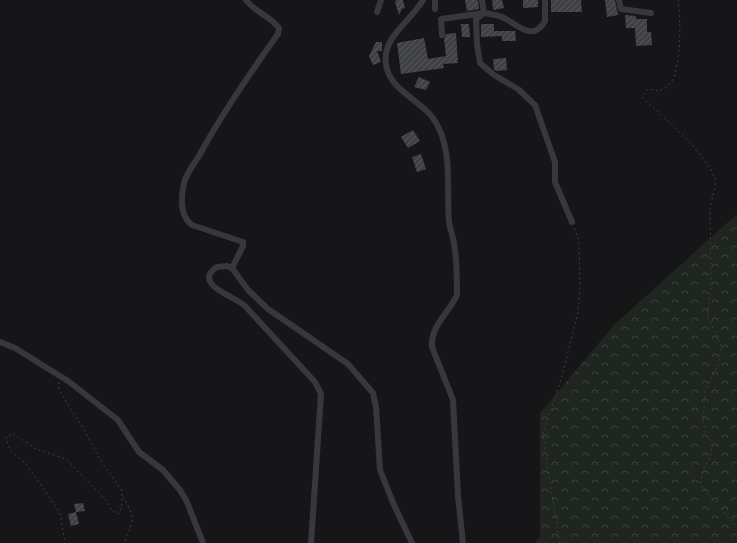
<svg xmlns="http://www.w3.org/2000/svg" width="737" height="543" font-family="Mulish,sans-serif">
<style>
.forest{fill:url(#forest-crowns)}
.building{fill:url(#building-hatch)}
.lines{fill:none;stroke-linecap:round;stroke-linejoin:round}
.path{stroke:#3d3f44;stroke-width:1;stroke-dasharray:2 3;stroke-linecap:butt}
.minor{stroke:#37383d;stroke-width:6}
</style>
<defs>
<pattern id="forest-crowns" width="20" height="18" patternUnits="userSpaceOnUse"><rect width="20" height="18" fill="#1e261f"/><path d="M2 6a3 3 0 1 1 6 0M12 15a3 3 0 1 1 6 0" fill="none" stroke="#3c433d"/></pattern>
<pattern id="building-hatch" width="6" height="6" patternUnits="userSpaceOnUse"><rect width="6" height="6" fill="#404145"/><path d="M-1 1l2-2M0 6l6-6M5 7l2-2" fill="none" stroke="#595a5e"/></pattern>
</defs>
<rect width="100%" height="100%" fill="#161618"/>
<polygon class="forest" points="737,214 737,543 534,543 540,537 540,413 614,325"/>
<g class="building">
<polygon points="396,0 403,0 405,8 402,9 399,15 395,2"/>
<polygon points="465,0 478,0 479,9 467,11"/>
<polygon points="492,0 502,0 504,8 493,10"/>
<polygon points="523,0 538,0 538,7 523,8"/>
<polygon points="551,0 581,0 582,12 551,12"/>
<polygon points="605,0 615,0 618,15 607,17"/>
<polygon points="625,15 636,16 636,19 647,19 647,32 651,32 652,45 636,46 635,28 626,28"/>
<polygon points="461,24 469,24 470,37 462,37"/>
<polygon points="481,24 494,24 494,31 515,31 516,41 502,41 502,36 481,37"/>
<polygon points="456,33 458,63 443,64 444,68 401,74 397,43 424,38 428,59 446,56 444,39 446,34"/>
<polygon points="376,42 382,42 382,51 377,51 381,62 373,65 369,56"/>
<polygon points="506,58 507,70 496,71 494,69 493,59"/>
<polygon points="419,77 430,82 426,90 414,87"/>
<polygon points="413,130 420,141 408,148 401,137"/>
<polygon points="421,154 426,169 417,172 412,157"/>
<polygon points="83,503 85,511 76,512 74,504"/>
<polygon points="76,512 79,524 71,526 68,514"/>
</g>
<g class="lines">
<g class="path">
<path d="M 678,0 C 681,19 681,64 672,81 C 669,85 664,88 660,91 L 648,89 L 642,97 L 690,142 L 711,169 L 716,182 L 710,208 L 711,287 L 707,316 L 721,344 L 719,362 L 705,392 L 703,421 L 706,434 L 712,443 L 711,455 L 704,468 L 700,485 L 737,527"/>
<polyline points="59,382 59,390 86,433 99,458 122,491 122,505 119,514 112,511 106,500 66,459 34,448 13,433 6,438 10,450 27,465 60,513 65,543"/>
<path d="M 123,497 C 127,504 133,513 132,521 C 131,529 126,533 125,543"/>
<polyline points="560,543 547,464 543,433 562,376 578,312 580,287 579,241 574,227"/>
</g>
<g class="minor">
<path d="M 423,0 C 411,21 382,37 386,64 C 389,90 419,99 433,118 C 454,148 446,188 449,222 C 450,229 453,236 454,243 C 457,260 457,277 457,295 C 449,313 430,326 432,347 L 453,400 L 458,496 L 463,543"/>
<polyline points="435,0 435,9"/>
<path d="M 545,0 L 545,21 C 533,43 517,24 502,17 C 497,15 490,14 484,13 L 476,19 L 477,44 L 480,63 L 494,75 L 518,89 L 535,105 L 555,162 L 555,182 L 572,222"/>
<polyline points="619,0 621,9 651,13"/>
<polyline points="377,12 381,0"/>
<polyline points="442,35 441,19 484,13 482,0"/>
<path d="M 232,268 L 243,246 L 243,242 L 192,225 C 180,216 181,197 184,183 C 186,174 194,164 199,156 C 222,113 250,73 278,34 L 279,28 C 270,16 256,13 246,0"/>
<polyline points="0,342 15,348 68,381 118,420 139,452 163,470 180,490 187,502 203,543"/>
<path d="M 311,543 L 321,394 L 315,382 L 245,306 C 236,297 191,284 217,267 L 227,266 L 232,268 L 248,290 L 268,309 L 348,364 L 373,393 L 376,407 L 380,470 L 394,505 L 412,543"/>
</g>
</g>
</svg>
